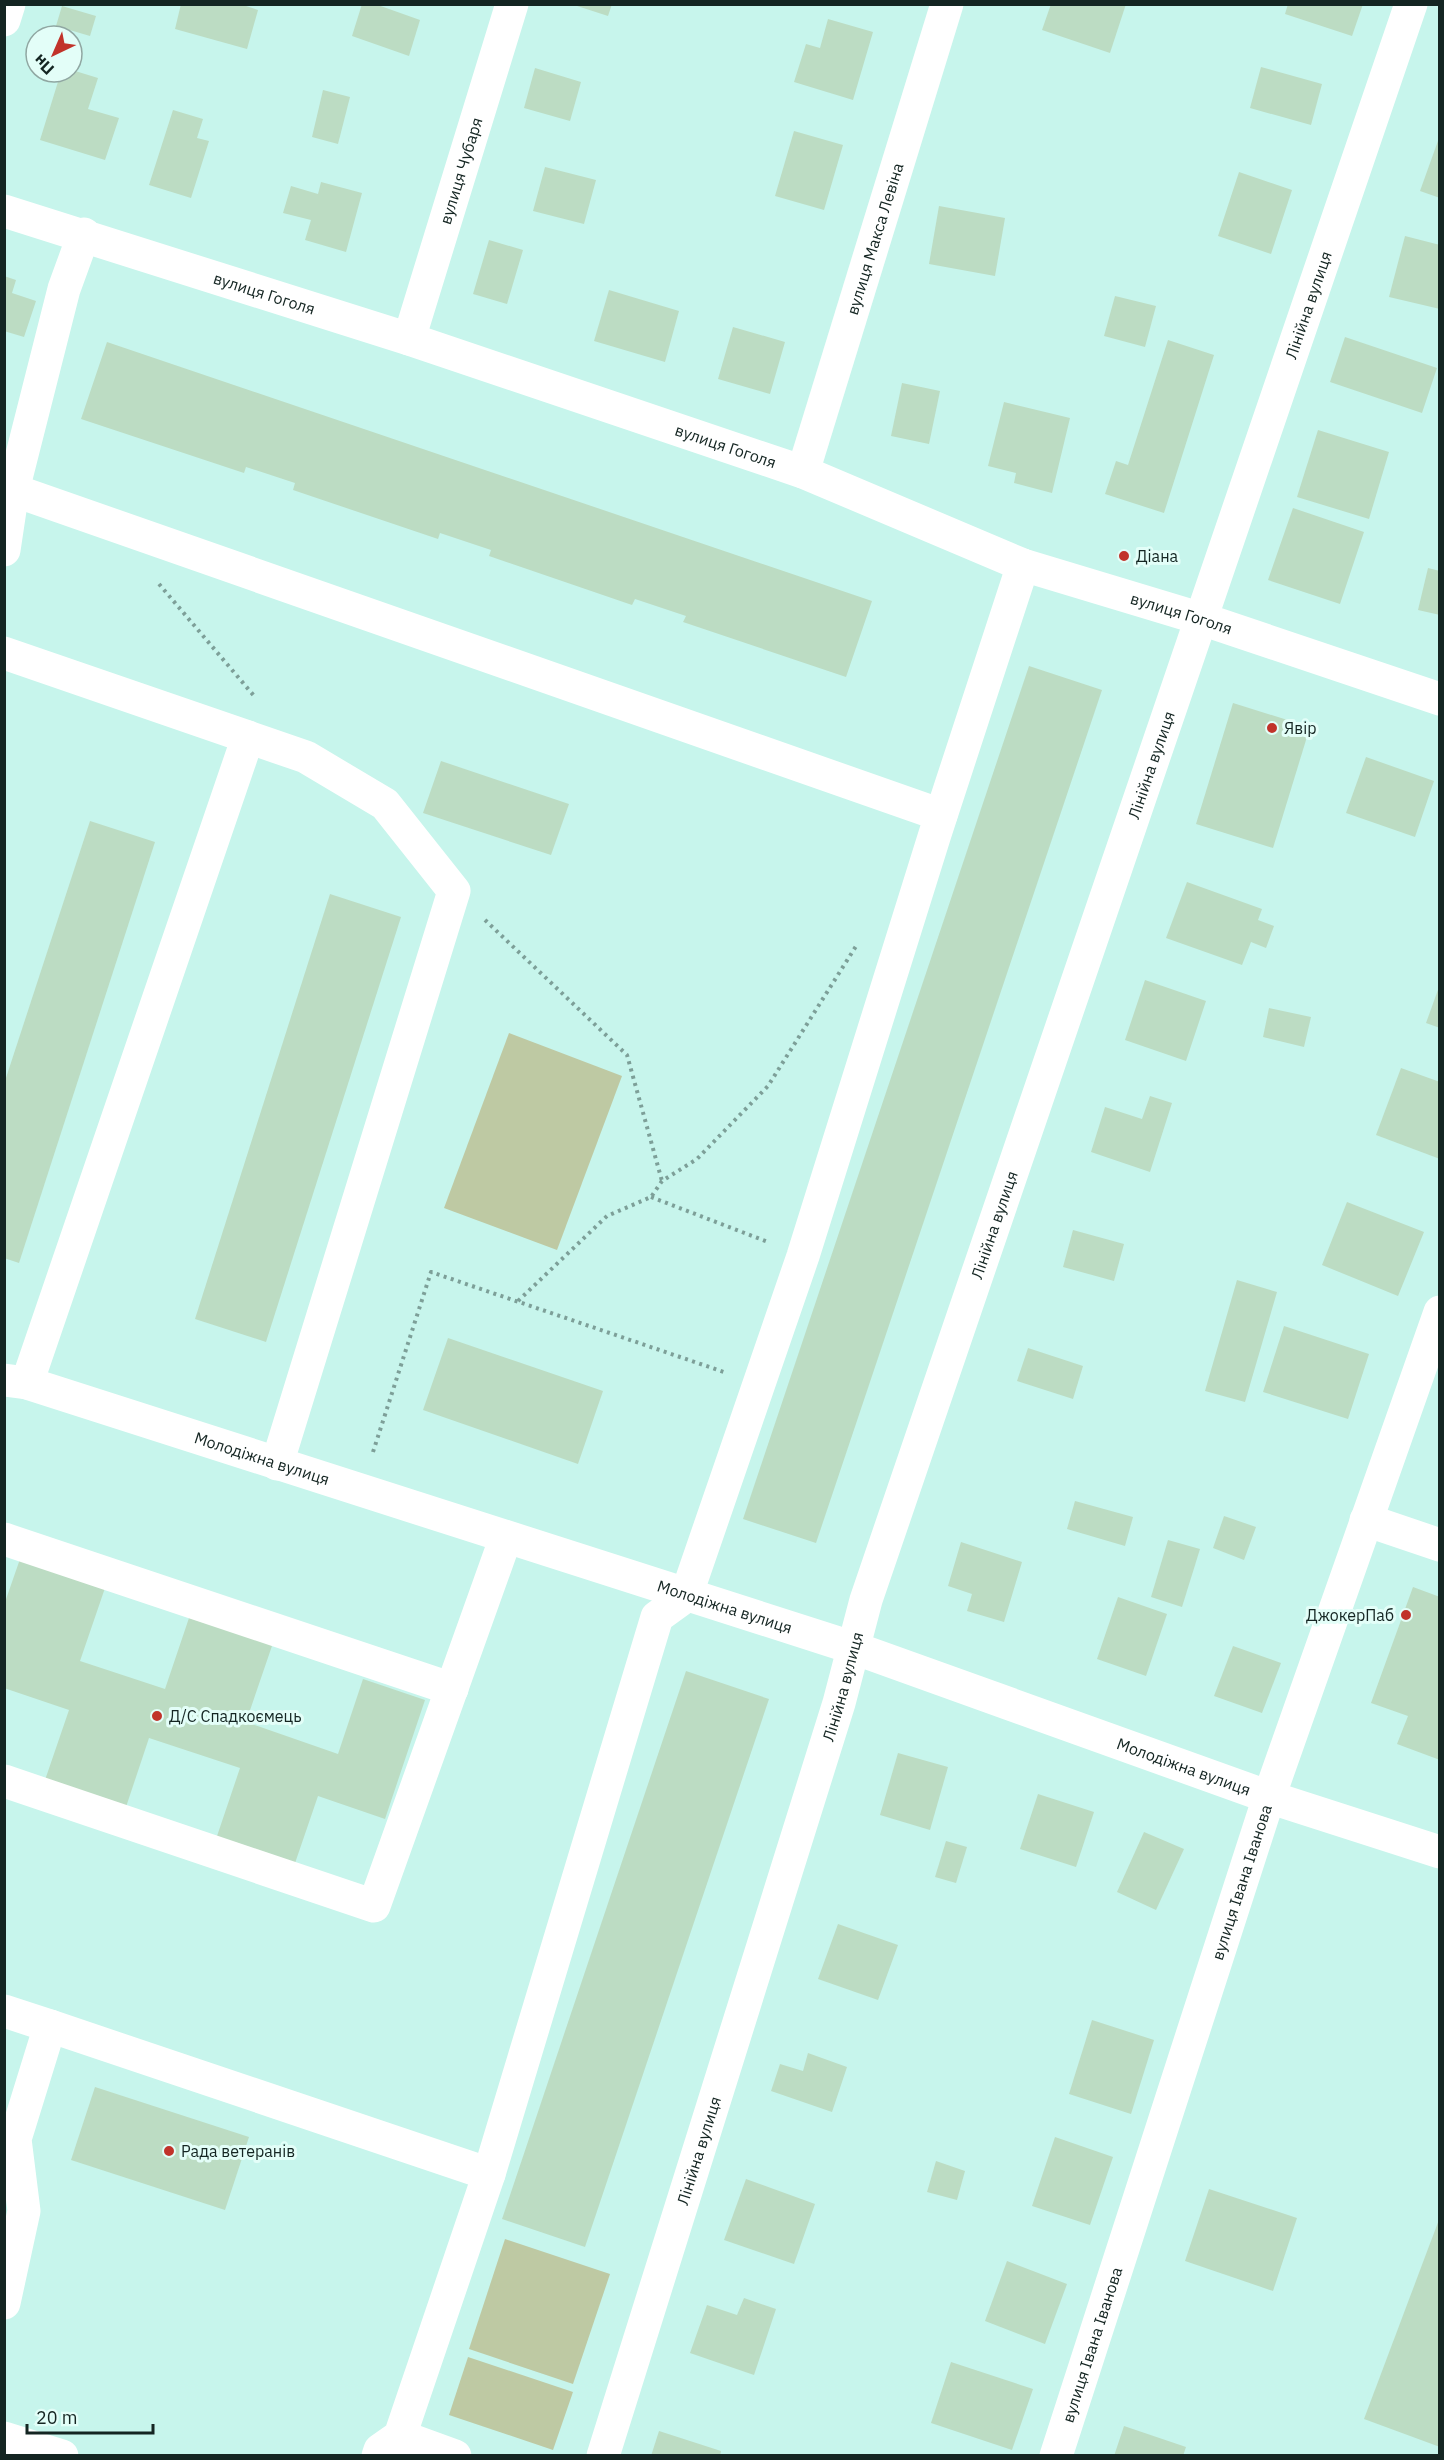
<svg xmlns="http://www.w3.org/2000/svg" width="1444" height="2460" font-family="'IBM Plex Sans',sans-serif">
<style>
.green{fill:#bec9a3}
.building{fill:#bcdcc3}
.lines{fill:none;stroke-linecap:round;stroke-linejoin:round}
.path{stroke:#7d9f98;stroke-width:4;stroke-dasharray:3 4.5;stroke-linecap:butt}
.minor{stroke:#fff;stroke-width:33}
.poi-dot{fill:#c1332a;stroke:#e3fef8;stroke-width:2}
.labels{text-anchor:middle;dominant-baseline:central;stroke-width:6;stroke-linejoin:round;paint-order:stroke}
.street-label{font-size:16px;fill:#142522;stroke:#e3fef8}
.poi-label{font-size:16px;fill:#142522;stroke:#e3fef8;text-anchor:start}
</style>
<rect width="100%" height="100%" fill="#c7f5ec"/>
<g class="green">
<polygon points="509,1033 622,1076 557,1250 444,1208"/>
<polygon points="505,2239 610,2274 573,2384 469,2349"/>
<polygon points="468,2357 573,2392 553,2450 449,2415"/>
</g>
<g class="building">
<polygon points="181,4 240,4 258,10 247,49 175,29"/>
<polygon points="362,4 375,4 420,20 409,56 352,36"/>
<polygon points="571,4 612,4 608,16"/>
<polygon points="1051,4 1126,4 1110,53 1042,30"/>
<polygon points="1288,4 1363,4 1352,36 1285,14"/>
<polygon points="62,6 96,16 90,36 56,26"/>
<polygon points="828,19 873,32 853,100 794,82 806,44 820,48"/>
<polygon points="1261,67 1322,84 1311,125 1250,108"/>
<polygon points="535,68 581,82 570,121 524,108"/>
<polygon points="72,70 98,78 88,109 119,118 105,160 40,140 61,72 72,72"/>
<polygon points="323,90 350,97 338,144 312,137"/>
<polygon points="173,110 203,119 197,138 209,141 191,198 149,185"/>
<polygon points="794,131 843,145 824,210 775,196"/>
<polygon points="1439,138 1440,138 1440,198 1420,191"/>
<polygon points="545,167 596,180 584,224 533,211"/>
<polygon points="1239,172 1292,190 1271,254 1218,236"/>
<polygon points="321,182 362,193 346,252 305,240 311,220 283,213 291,186 318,194"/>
<polygon points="939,206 1005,218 995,276 929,264"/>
<polygon points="1405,236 1440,245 1440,309 1389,297"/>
<polygon points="489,240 523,250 507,304 473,294"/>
<polygon points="4,276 16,280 12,293 36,301 24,337 4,331"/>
<polygon points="609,290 679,311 665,362 594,341"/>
<polygon points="1115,296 1156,306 1145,347 1104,336"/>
<polygon points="733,327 785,342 770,394 718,379"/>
<polygon points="1345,337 1437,368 1422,413 1330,382"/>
<polygon points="1168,340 1214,355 1164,513 1105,494 1116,461 1128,465"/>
<polygon points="107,342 872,601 846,677 683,622 686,616 635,599 632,605 489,556 491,550 440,533 438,539 293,490 295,483 246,467 244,473 81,419"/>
<polygon points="902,383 940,391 929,444 891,436"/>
<polygon points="1004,402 1070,418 1052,493 1014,483 1016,473 988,466"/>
<polygon points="1318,430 1389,452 1369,519 1297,497"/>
<polygon points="1293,508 1364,532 1340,604 1268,580"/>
<polygon points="1428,568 1440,571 1440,615 1418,610"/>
<polygon points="1029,666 1102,690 816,1543 743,1519"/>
<polygon points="1233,703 1310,727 1273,848 1196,824"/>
<polygon points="1366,757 1434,781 1415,837 1346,813"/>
<polygon points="441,761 569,804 551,855 423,813"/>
<polygon points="90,821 155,842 19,1263 4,1258 4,1084"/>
<polygon points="1187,882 1262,909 1258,920 1274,926 1266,948 1251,942 1242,965 1166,938"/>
<polygon points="330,894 401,917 266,1342 195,1319"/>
<polygon points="1145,980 1206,1001 1186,1061 1125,1040"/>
<polygon points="1439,987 1440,987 1440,1028 1426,1023"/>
<polygon points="1269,1008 1311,1017 1304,1047 1263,1037"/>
<polygon points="1401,1068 1440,1082 1440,1159 1376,1135"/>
<polygon points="1150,1096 1172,1103 1150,1172 1091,1152 1105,1107 1142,1119"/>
<polygon points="1347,1202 1424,1232 1398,1296 1322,1265"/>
<polygon points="1073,1230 1124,1244 1114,1281 1063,1267"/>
<polygon points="1237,1280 1277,1292 1245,1402 1205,1391"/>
<polygon points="1284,1326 1369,1354 1348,1419 1263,1392"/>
<polygon points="448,1338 603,1391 578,1464 423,1410"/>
<polygon points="1028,1348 1083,1366 1073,1399 1017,1381"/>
<polygon points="1075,1501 1133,1517 1125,1546 1067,1529"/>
<polygon points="1224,1516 1256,1527 1244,1560 1213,1548"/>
<polygon points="1168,1540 1200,1549 1182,1607 1151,1597"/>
<polygon points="961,1542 1022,1562 1004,1622 967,1611 972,1594 948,1586"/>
<polygon points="20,1559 105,1588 80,1661 165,1689 190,1615 273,1643 246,1722 338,1754 363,1679 425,1700 385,1819 318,1796 293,1869 215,1842 240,1768 149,1738 125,1810 44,1783 69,1710 4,1688 4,1605"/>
<polygon points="1413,1587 1440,1597 1440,1760 1397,1744 1408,1716 1371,1703"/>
<polygon points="1118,1597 1167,1614 1146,1676 1097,1659"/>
<polygon points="1233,1646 1281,1663 1262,1713 1214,1696"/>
<polygon points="686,1671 769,1699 585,2247 502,2219"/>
<polygon points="898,1753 948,1767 930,1830 880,1815"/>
<polygon points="1038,1794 1094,1812 1076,1867 1020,1849"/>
<polygon points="1144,1832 1184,1849 1156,1910 1117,1892"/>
<polygon points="946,1841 967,1847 956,1883 935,1877"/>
<polygon points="838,1924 898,1945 878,2000 818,1979"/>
<polygon points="1092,2020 1154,2040 1131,2114 1069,2094"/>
<polygon points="808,2053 847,2067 832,2112 771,2091 780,2064 803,2071"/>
<polygon points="95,2087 249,2137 225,2210 71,2160"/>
<polygon points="1055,2137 1113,2157 1090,2225 1032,2206"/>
<polygon points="936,2161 965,2171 957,2200 927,2192"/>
<polygon points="746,2179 815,2204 794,2264 724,2240"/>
<polygon points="1209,2189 1297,2218 1273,2291 1185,2261"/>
<polygon points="1440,2217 1440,2447 1364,2419"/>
<polygon points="1007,2261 1067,2284 1045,2344 985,2321"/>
<polygon points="744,2298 776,2309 754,2375 690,2353 707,2305 737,2315"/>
<polygon points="951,2362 1033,2389 1012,2450 931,2423"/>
<polygon points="1124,2426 1186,2447 1183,2456 1114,2456"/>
<polygon points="659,2431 721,2451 720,2456 651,2456"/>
</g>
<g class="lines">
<g class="path">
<polyline points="159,584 255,697"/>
<polyline points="485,920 627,1055 662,1181"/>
<polyline points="651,1197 768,1242"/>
<polyline points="518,1301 607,1216 651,1197 662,1181 697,1159 768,1086 858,943"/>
<polyline points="373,1452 431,1272 724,1372"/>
</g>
<g class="minor">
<polyline points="4,20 9,4"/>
<path id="s1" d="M 4,211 L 409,339 L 803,472 L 1023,565 L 1202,619 L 1440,699"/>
<polyline points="84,234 64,289 13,490 941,815"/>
<path id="s2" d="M 409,339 L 512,4"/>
<path id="s3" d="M 803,472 L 947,4"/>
<polyline points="4,550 13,490"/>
<polyline points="4,653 306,757 385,804 454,891 277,1464"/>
<path id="s4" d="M 4,1380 L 27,1383 L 854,1648 L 1269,1797 L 1440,1852"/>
<polyline points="27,1383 248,737"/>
<polyline points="1366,1520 1440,1545"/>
<polyline points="4,1539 452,1689"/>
<polyline points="4,1781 374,1906 506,1537"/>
<polyline points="4,2011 50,2026 15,2139 24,2211 4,2303"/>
<polyline points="50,2026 489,2174"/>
<polyline points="400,2436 455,2456"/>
<polyline points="4,2438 62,2456"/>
<polyline points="378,2456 380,2450 400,2436 489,2174 657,1617 686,1596 803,1256 935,834 1023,565"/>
<path id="s5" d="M 603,2456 L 839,1703 L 866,1600 L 1411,4"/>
<path id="s6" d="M 1056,2456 L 1269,1797 L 1440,1312"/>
</g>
</g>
<g class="poi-dot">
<circle cx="1124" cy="556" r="6"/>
<circle cx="1272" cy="728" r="6"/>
<circle cx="1406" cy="1615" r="6"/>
<circle cx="157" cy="1716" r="6"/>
<circle cx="169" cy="2151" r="6"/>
</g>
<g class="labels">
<g class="street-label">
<text stroke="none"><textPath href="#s2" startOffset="176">вулиця Чубаря</textPath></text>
<text stroke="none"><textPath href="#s3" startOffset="244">вулиця Макса Левіна</textPath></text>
<text stroke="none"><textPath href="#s1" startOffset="273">вулиця Гоголя</textPath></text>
<text stroke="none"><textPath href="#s5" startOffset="2264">Лінійна вулиця</textPath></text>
<text stroke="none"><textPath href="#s1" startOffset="759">вулиця Гоголя</textPath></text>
<text stroke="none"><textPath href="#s1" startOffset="1245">вулиця Гоголя</textPath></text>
<text stroke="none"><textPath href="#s5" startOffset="1778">Лінійна вулиця</textPath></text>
<text stroke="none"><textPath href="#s5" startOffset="1292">Лінійна вулиця</textPath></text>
<text stroke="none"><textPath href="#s4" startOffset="270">Молодіжна вулиця</textPath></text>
<text stroke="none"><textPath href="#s4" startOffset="756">Молодіжна вулиця</textPath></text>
<text stroke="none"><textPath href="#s5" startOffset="806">Лінійна вулиця</textPath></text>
<text stroke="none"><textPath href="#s4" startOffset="1242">Молодіжна вулиця</textPath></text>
<text stroke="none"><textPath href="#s6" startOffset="603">вулиця Івана Іванова</textPath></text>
<text stroke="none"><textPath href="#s5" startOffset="320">Лінійна вулиця</textPath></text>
<text stroke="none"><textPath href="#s6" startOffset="117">вулиця Івана Іванова</textPath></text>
</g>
<g class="poi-label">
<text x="1136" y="556">Діана</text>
<text x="1284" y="728">Явір</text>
<text x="1394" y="1615" text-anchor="end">ДжокерПаб</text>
<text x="169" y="1716">Д/С Спадкоємець</text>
<text x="181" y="2151">Рада ветеранів</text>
</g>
</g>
<rect width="1444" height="2460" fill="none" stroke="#142522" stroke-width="12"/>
<g transform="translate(54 54) rotate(224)"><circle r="28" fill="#e3fef8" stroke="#90a7a2" stroke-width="1.5"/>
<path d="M0-4.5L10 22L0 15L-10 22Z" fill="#c1332a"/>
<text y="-9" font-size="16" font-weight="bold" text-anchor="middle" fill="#142522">Пн</text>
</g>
<path d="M27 2424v9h126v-9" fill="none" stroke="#142522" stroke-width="3"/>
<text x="36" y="2424" font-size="18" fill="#142522" stroke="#e3fef8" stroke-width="4.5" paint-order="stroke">20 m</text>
</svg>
